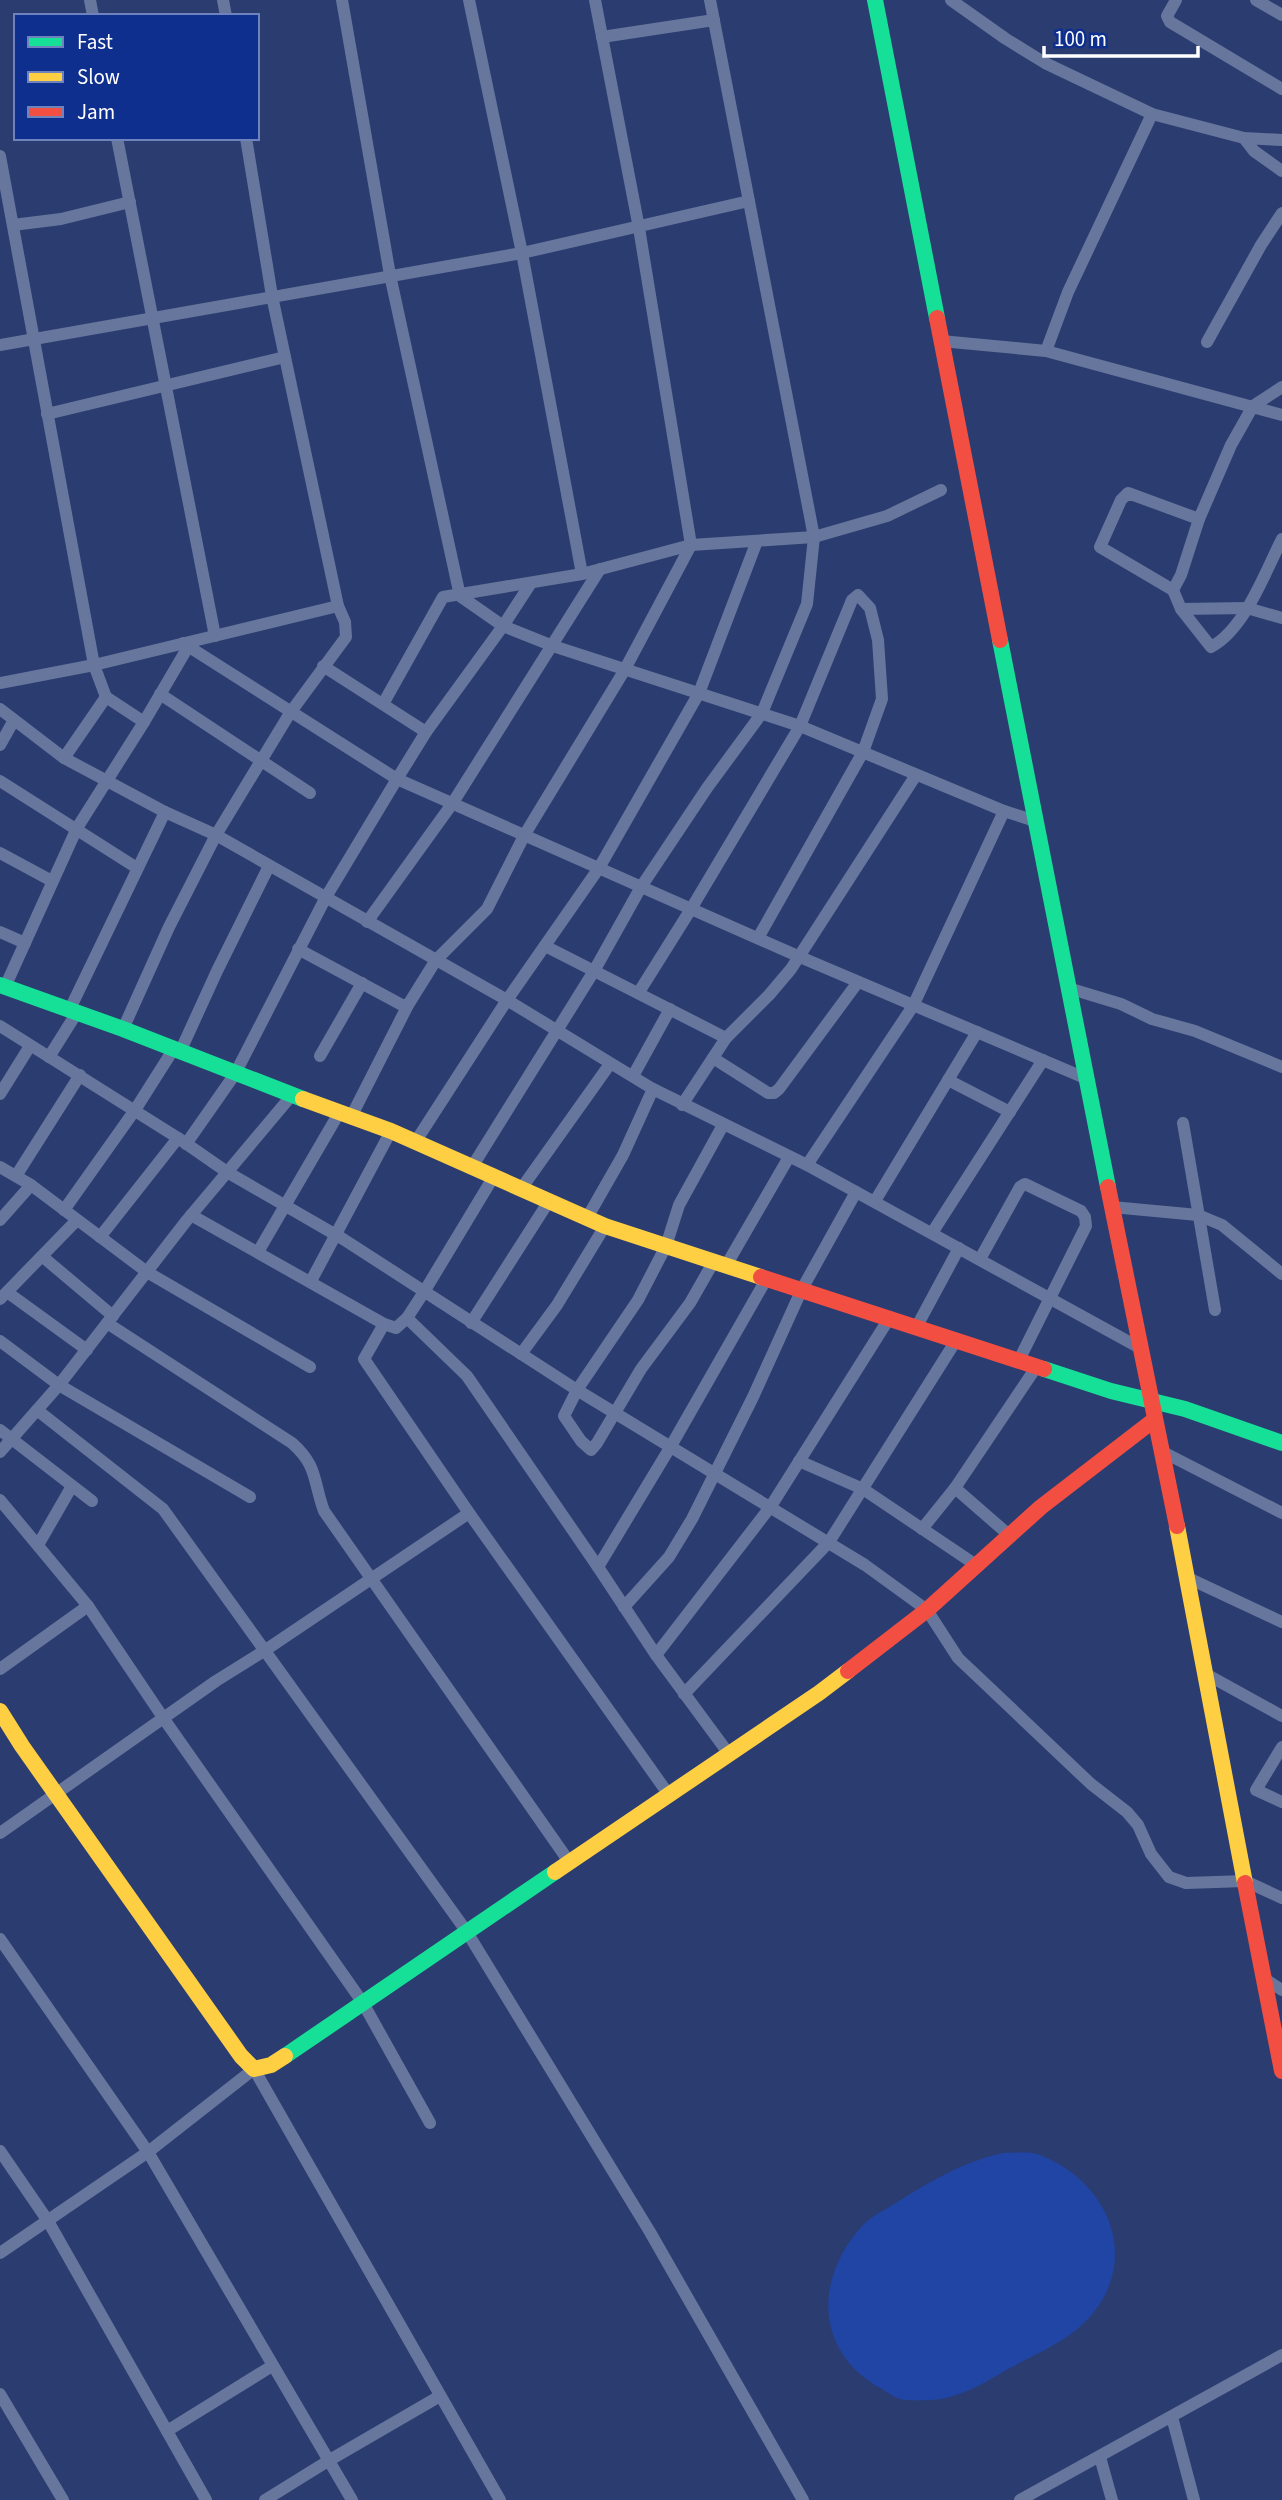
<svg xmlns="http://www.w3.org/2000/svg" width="1282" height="2500" font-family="'Source Sans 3',sans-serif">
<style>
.green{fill:#2145a5}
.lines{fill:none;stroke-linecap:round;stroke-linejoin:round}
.street{stroke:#67769c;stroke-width:12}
.fast{stroke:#16e098;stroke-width:16}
.slow{stroke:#ffcf43;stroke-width:16}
.jam{stroke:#f24e42;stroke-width:16}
</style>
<rect width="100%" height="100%" fill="#2b3d70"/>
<path class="green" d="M 1003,2153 C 1015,2153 1030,2151 1040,2155 C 1110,2182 1143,2262 1086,2321 C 1066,2342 1035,2354 1010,2368 C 986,2382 955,2401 927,2400 C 919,2400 908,2401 900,2399 C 894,2397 887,2392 882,2389 C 814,2352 814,2278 863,2225 C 871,2216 884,2211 894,2204 C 932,2181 959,2163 1003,2153 Z"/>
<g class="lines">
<g class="street">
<polyline points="90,0 93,16"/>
<polyline points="223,0 226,16"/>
<polyline points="342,0 390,275 460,596 503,626 553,646 800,726 1004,811 1035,821"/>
<polyline points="469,0 522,253 582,574"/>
<polyline points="951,0 1006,39 1045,63 1152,114 1244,138 1282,140"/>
<polyline points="1176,0 1167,16 1170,22 1282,89"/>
<polyline points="1256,0 1282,15"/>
<polyline points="602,37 714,20"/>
<polyline points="117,138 215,636"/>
<polyline points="1244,138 1254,151 1282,171"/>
<polyline points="0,156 94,665 106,697 144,722 77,828 5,987"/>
<polyline points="13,225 61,219 130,202"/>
<polyline points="941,341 1046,351 1282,415"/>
<polyline points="1207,342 1261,245 1282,213"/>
<polyline points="0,345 522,253 749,201"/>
<polyline points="1046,351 1068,292 1152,114"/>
<polyline points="47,414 285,357"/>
<path d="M 1199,519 L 1128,493 L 1121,500 L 1100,547 L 1173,590 L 1181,609 L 1211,647 C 1245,629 1265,572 1282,539"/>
<polyline points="1173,590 1181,575 1199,519 1231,445 1253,406 1282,387"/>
<polyline points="1181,609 1247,608 1282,618"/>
<polyline points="183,643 397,779 800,957 1085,1078"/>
<polyline points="323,666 426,732"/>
<polyline points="0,683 94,665 338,606"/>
<polyline points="160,694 310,793"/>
<polyline points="383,704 443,597 582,574 691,545 814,537 887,516 941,490"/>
<polyline points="0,709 64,758 165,812 216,835 507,1000 653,1089 807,1165 1140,1348"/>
<polyline points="144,722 188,647"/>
<polyline points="0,745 14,720"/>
<polyline points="64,758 106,697"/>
<polyline points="0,781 137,868"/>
<polyline points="0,853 52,881"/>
<polyline points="367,922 452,804 600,569"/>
<polyline points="0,932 25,943"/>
<polyline points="545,946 726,1038"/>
<polyline points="298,949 402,1005 408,1005"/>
<polyline points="1068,988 1121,1004 1152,1019 1195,1031 1282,1067"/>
<polyline points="639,992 691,909 800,726 852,600 858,595 870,608 878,640 882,699 863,752 758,938"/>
<polyline points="69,1011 165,812"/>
<polyline points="0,1026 178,1138 227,1172 343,1239 577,1390 865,1565 927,1610 958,1658 1091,1784 1127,1812 1138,1825 1151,1854 1169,1877 1186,1883 1245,1881 1282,1898"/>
<polyline points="123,1029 169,927 216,835 290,713 346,637 345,622 338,606 272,296 246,138"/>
<polyline points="180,1052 217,971 269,866"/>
<polyline points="320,1056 362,983"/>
<polyline points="49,1057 76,1014"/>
<polyline points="713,1058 768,1093 774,1093 779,1089 858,982"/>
<polyline points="633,1076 670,1009"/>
<polyline points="948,1080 1010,1112"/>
<polyline points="0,1094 30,1046"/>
<polyline points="682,1105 726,1038 769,995 791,969 916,775"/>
<polyline points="351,1117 408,1005 436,960 487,909 525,834 624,671 691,545 639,228 595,0"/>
<polyline points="1183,1123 1215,1310"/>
<polyline points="416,1141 507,1000 599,868 699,693 757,541"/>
<polyline points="186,1144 235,1074 326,897 397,779 426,732 503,626 531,583"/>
<polyline points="807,1165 913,1006 1004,811"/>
<polyline points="0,1167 31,1185 147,1272 310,1367"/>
<polyline points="472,1167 594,971 641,887 707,788 762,713 807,604 814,537 710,0"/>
<polyline points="16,1176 80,1075"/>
<polyline points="521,1189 610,1064"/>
<polyline points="875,1201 977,1032"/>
<polyline points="1112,1207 1198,1215 1222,1225 1282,1274"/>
<polyline points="64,1210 135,1110 173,1050"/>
<polyline points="191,1215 384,1324 396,1328 407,1318 424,1292 494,1176"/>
<polyline points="587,1218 623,1155 653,1089"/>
<polyline points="0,1220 31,1185"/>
<polyline points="932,1233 1043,1060"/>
<polyline points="100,1237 178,1138"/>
<polyline points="258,1252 339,1113"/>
<polyline points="43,1257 113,1316"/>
<polyline points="980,1259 1020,1187 1025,1184 1081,1211 1085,1217 1086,1226 1019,1360"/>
<polyline points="714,1261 690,1303 641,1369 597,1443 591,1450 581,1441 564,1416 577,1390 638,1300 666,1246 679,1205 723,1125"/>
<polyline points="727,1264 789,1157"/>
<polyline points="311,1281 391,1131"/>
<polyline points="7,1292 87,1350"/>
<polyline points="0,1299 77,1220"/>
<polyline points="407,1318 467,1376 598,1567 656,1655 729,1754"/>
<path d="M 107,1323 L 292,1443 C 318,1466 313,1481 324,1511 L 570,1863"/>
<polyline points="471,1323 549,1201"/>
<polyline points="384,1324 364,1359 469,1513 669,1795"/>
<polyline points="917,1326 959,1248"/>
<polyline points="0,1341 59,1385 250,1497"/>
<polyline points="521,1354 557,1305 605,1226"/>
<polyline points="37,1410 163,1509 467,1932 650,2232 803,2500"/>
<polyline points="0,1430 92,1501"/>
<polyline points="1161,1451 1282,1513"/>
<polyline points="0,1452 59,1385 187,1220 292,1095"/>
<polyline points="799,1461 863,1489 976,1565"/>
<polyline points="955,1488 1009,1535"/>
<polyline points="0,1500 88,1606 164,1719 363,2003 430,2123"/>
<polyline points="922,1529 955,1488 1037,1366"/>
<polyline points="38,1545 72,1486"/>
<polyline points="598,1567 671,1446 767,1278"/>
<polyline points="1188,1578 1282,1622"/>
<polyline points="624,1607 669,1557 692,1519 753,1397 802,1289 856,1192"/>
<polyline points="656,1655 771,1506 890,1317"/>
<polyline points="0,1669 88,1606"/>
<polyline points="1204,1673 1282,1716"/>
<polyline points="684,1694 829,1542 957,1339"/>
<polyline points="1282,1747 1256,1790 1282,1802"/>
<polyline points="0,1833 216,1681 264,1651 469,1513"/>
<polyline points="0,1939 148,2152 352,2500"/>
<polyline points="1263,1978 1282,1990"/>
<polyline points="0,2151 48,2221 206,2500"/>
<polyline points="0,2253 148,2152 254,2069 500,2500"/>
<polyline points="0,2394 63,2500"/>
<polyline points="1172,2417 1194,2500"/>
<polyline points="167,2431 272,2366"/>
<polyline points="1100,2457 1112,2500"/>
<polyline points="265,2500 328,2461 440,2396"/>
<polyline points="1020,2500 1282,2355"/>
</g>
<g class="fast">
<polyline points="875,0 937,318"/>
<polyline points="1000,640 1108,1187"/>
<polyline points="0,985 123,1029 303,1099"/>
<polyline points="1044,1369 1111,1391 1185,1409 1282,1443"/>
<polyline points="285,2056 555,1872"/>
</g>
<g class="slow">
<polyline points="303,1099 391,1131 605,1226 761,1277"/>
<polyline points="1177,1526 1245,1883"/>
<polyline points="0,1711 22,1746 241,2056 254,2069 271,2065 285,2056"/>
<polyline points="555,1872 819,1693 848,1671"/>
</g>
<g class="jam">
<polyline points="937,318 1000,640"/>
<polyline points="1108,1187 1177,1526"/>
<polyline points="761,1277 1044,1369"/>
<polyline points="848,1671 927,1610 1041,1507 1154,1420"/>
<polyline points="1245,1883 1282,2071"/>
</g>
</g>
<rect x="14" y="14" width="245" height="126" fill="#0e2f8d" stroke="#6e82bb" stroke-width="2"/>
<rect x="28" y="37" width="35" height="10" fill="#16e098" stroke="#6e82bb" stroke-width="2"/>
<text x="77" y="49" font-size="21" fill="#ffffff">Fast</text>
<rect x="28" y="72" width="35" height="10" fill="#ffcf43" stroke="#6e82bb" stroke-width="2"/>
<text x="77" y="84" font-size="21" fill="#ffffff">Slow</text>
<rect x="28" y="107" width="35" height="10" fill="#f24e42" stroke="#6e82bb" stroke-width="2"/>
<text x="77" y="119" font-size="21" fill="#ffffff">Jam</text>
<path d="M1044 46v10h154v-10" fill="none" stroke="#ffffff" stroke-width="3.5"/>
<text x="1054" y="46" font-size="21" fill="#ffffff" stroke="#0e2f8d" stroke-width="5" paint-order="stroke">100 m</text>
</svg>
